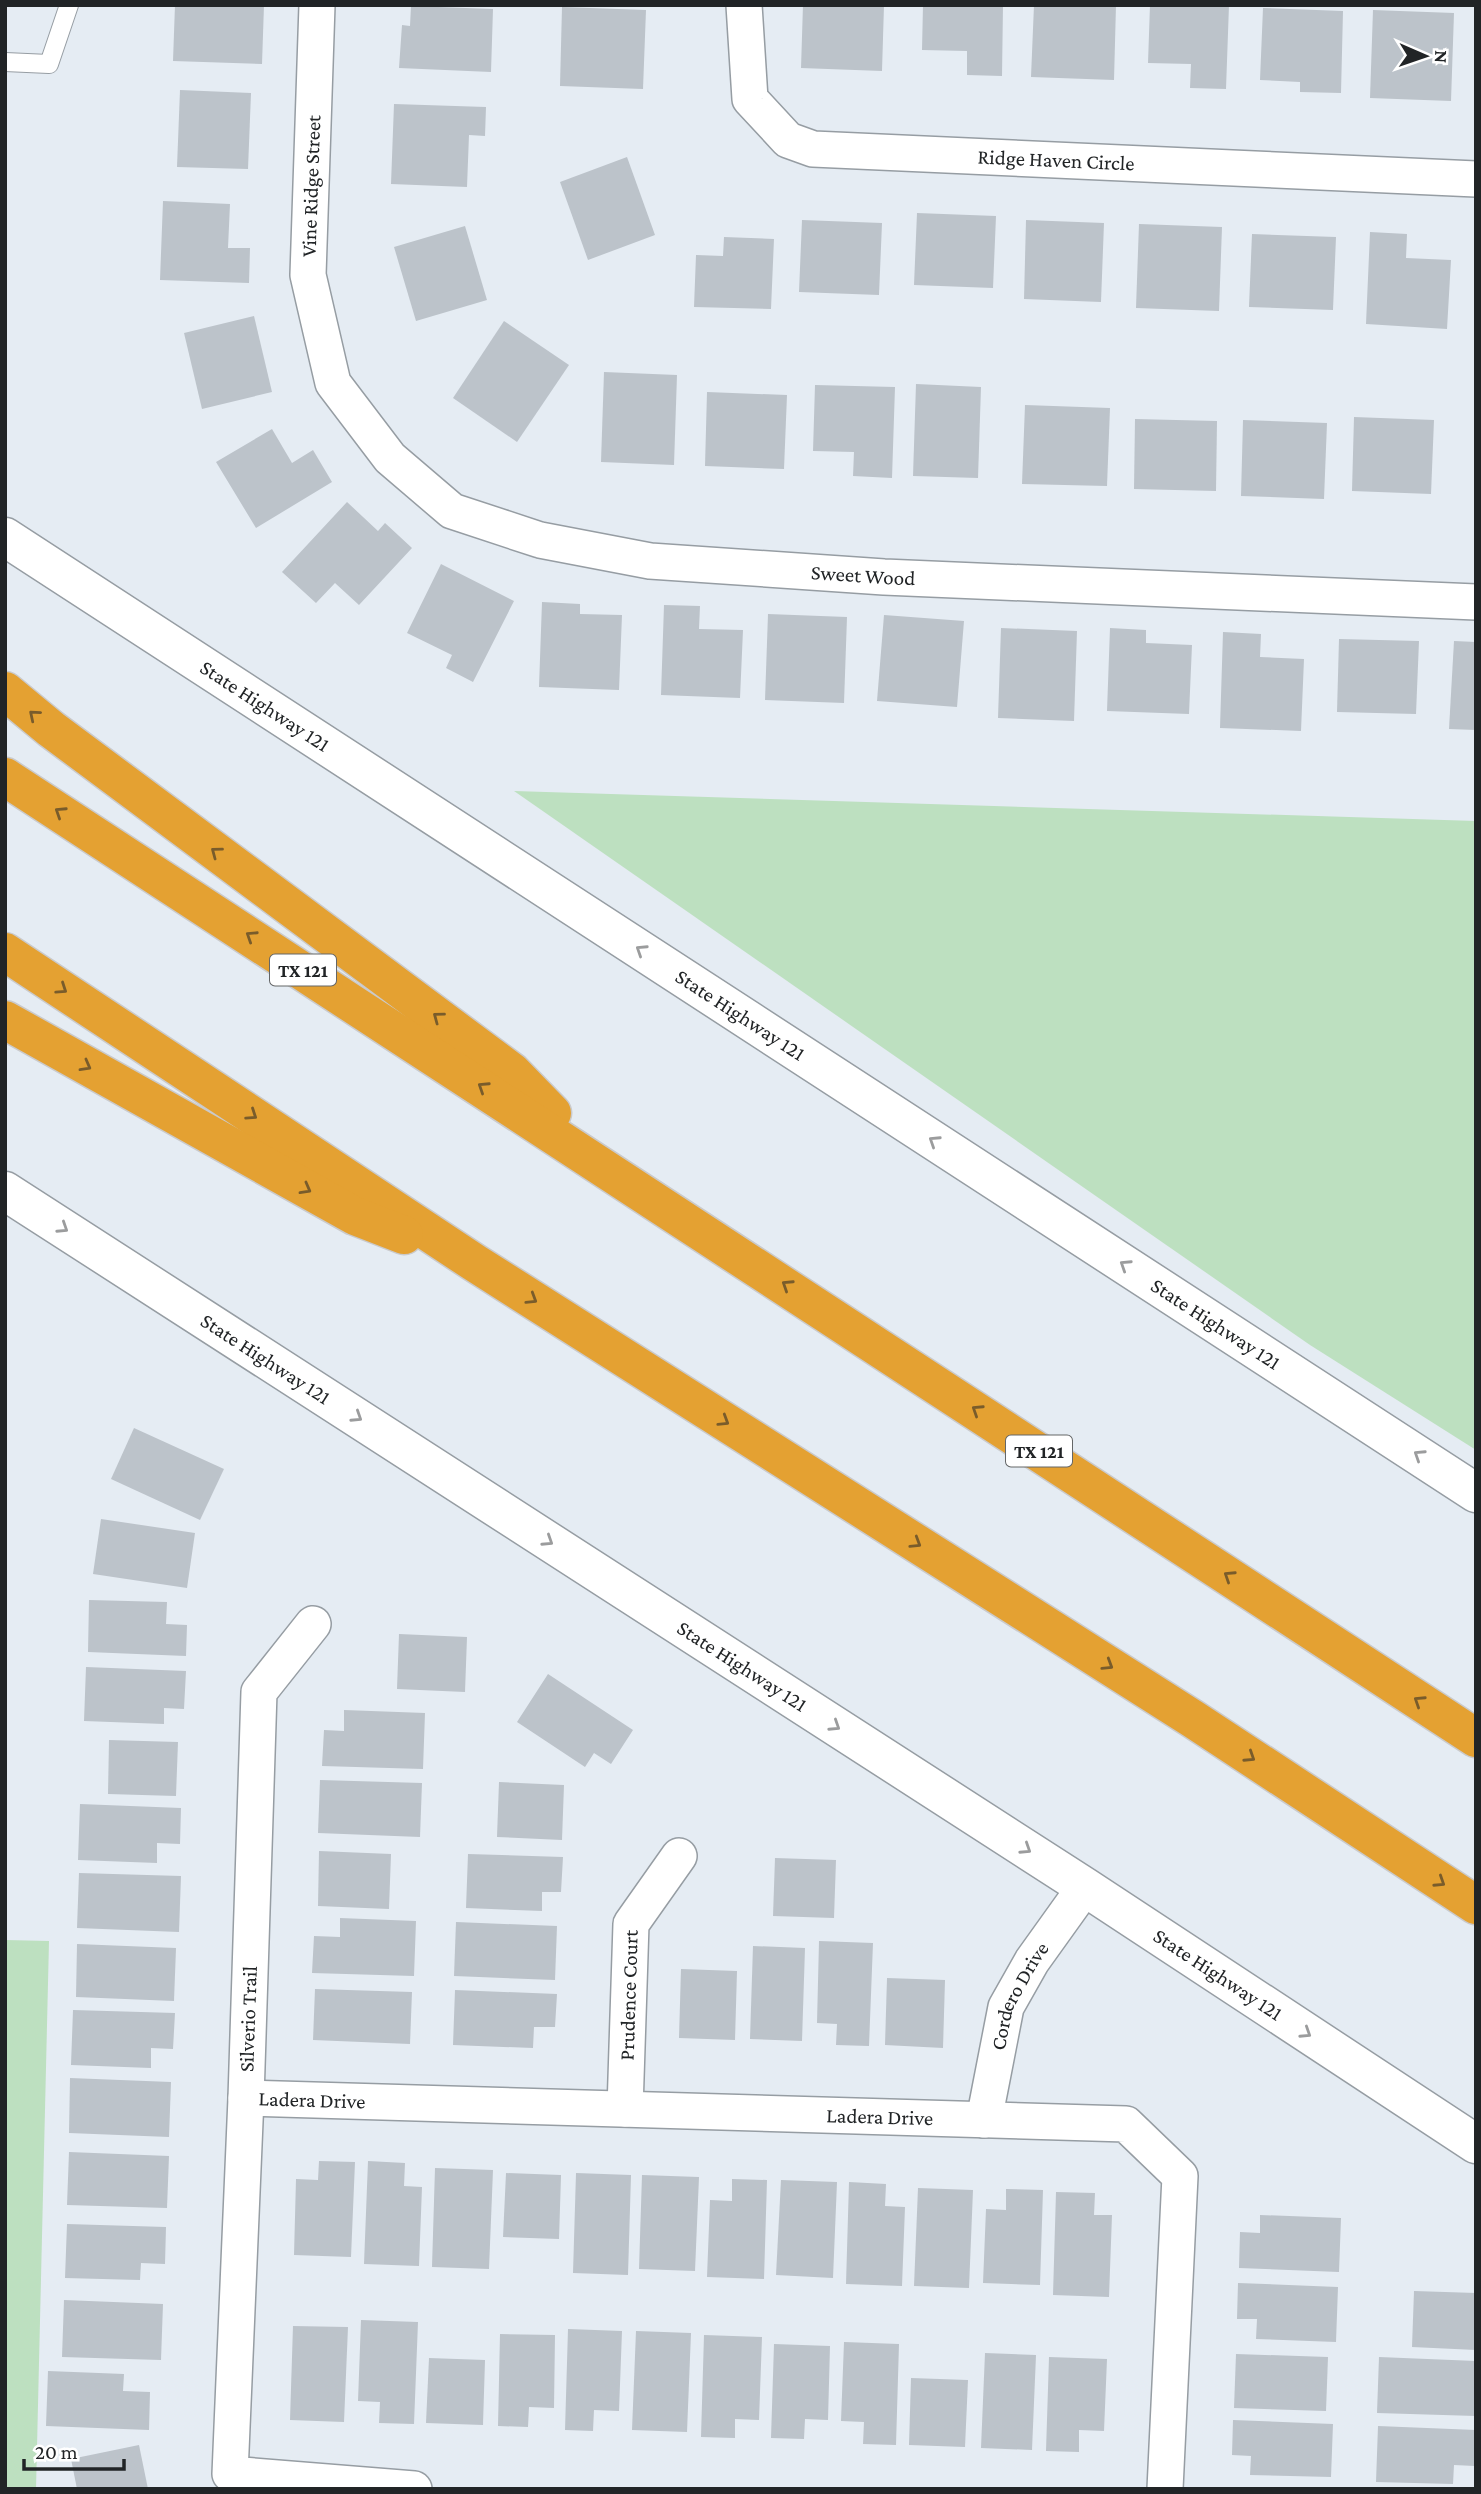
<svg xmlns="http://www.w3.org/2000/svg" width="1481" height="2494" font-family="'Crimson Pro',serif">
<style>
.green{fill:#bde0c0}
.building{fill:#bcc3ca}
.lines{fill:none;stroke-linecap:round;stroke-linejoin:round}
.lane-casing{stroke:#969da3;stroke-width:20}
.street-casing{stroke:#969da3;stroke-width:38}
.secondary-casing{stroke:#969da3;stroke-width:41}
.highway-casing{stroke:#cacacb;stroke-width:41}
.lane{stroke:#fff;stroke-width:18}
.street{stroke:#fff;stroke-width:35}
.secondary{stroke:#fff;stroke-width:38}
.highway{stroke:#e4a132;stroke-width:38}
.oneway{stroke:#795c2b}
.oneway2{stroke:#9b9c9d}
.labels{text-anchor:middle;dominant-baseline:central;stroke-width:7;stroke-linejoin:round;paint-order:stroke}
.shield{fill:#fff;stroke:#646667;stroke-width:2}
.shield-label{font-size:19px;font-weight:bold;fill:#212426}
.street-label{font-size:21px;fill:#212426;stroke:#fff}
</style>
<rect width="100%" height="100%" fill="#e5ecf3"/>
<g class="green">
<polygon points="514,791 1476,821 1476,1450 1310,1345"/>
<polygon points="5,1940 49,1941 36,2489 5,2489"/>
</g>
<g class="building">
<polygon points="175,5 264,5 262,64 173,61"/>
<polygon points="803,5 884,5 882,71 801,68"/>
<polygon points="923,5 1003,5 1002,76 967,75 967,51 922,50"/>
<polygon points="1034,5 1116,5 1114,80 1031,77"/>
<polygon points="1150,5 1229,5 1226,89 1190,88 1191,64 1148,63"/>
<polygon points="411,6 493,9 491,72 399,68 402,25 410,26"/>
<polygon points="562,7 646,10 643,89 560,86"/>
<polygon points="1263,8 1343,11 1341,93 1300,92 1300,82 1260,80"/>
<polygon points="1373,10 1454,13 1451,101 1370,98"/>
<polygon points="180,90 251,93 248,169 177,167"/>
<polygon points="394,104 486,107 485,136 469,135 467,187 391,184"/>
<polygon points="627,157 655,235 588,260 560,182"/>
<polygon points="163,201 230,204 228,248 250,248 249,283 160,280"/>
<polygon points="917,213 996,216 993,288 914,285"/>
<polygon points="802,220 882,223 879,295 799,292"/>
<polygon points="1026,220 1104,223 1101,302 1024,299"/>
<polygon points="1139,224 1222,227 1219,311 1136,308"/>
<polygon points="465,226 487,300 416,321 394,247"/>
<polygon points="1370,232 1407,234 1406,258 1451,260 1447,329 1366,324"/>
<polygon points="1252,234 1336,237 1333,310 1249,307"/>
<polygon points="724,237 774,239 771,309 694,307 696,255 723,256"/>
<polygon points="254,316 272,392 202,409 184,333"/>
<polygon points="504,321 569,365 517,442 453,398"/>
<polygon points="604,372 677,375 674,465 601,462"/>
<polygon points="916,384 981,387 978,478 913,476"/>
<polygon points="815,385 895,387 892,478 853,476 854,452 813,451"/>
<polygon points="707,392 787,395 784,469 705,466"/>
<polygon points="1025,405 1110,408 1107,486 1022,484"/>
<polygon points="1354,417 1434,420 1431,494 1352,491"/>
<polygon points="1135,419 1217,421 1216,491 1134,489"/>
<polygon points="1243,420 1327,423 1324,499 1241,496"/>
<polygon points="272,429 292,463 313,450 332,482 256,528 216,462"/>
<polygon points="347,502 378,531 385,523 412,548 359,605 335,583 316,603 282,572"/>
<polygon points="441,564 514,601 473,682 446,668 452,655 407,633"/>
<polygon points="542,602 580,604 580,614 622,615 619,690 539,687"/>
<polygon points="664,605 700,606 699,629 743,630 740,698 661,695"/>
<polygon points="768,614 847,617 844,703 765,700"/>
<polygon points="884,615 964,621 957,707 877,701"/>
<polygon points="1001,628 1077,631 1074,721 998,718"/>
<polygon points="1110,628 1146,630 1146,643 1192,645 1189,714 1107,711"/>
<polygon points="1223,632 1261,634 1260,657 1304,659 1301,731 1220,728"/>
<polygon points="1339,639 1419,641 1416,714 1337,712"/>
<polygon points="1454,641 1476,642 1476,730 1449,729"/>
<polygon points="134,1428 224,1469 200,1520 111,1479"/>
<polygon points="101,1519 195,1533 187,1588 93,1574"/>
<polygon points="89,1600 167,1602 166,1624 187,1625 186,1656 88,1652"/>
<polygon points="399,1634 467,1637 465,1692 397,1689"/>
<polygon points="86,1667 186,1671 184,1709 164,1708 164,1724 84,1721"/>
<polygon points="548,1674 633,1730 611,1764 594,1753 585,1767 517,1722"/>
<polygon points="344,1710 425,1713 423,1769 322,1766 324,1730 344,1731"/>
<polygon points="109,1740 178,1742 176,1796 108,1794"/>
<polygon points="320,1780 422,1783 420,1837 318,1833"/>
<polygon points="499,1782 564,1785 562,1840 497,1837"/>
<polygon points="80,1804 181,1808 180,1844 157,1843 157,1863 78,1860"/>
<polygon points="319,1851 391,1854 389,1909 318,1906"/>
<polygon points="468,1854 563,1857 561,1892 542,1892 542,1911 466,1908"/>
<polygon points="775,1858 836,1860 834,1918 773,1916"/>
<polygon points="79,1873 181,1876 179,1932 77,1928"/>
<polygon points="340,1918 416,1921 414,1976 312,1973 314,1936 340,1937"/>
<polygon points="456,1922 557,1926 555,1980 454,1976"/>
<polygon points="819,1941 873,1943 869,2046 836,2045 837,2024 817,2023"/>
<polygon points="77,1944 176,1948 174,2001 76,1997"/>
<polygon points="753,1946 805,1948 802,2041 750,2039"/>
<polygon points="681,1969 737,1971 735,2040 679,2038"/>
<polygon points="887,1978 945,1980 943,2048 885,2045"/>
<polygon points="315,1989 412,1992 410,2044 313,2040"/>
<polygon points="455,1990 557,1994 555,2027 534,2027 533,2048 453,2045"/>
<polygon points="73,2010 175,2013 173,2049 151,2048 151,2068 71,2065"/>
<polygon points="70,2078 171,2082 169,2137 69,2133"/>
<polygon points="69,2152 169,2156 167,2208 67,2205"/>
<polygon points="319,2161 355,2162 351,2257 294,2255 296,2179 318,2180"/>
<polygon points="368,2161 405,2163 404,2186 422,2187 419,2266 364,2264"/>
<polygon points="435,2168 493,2170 489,2269 432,2267"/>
<polygon points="506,2173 561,2175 559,2239 503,2237"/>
<polygon points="576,2173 631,2175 628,2275 573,2273"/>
<polygon points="642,2175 699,2177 695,2271 639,2269"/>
<polygon points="732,2179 767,2180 764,2279 707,2277 710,2200 732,2201"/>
<polygon points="781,2180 837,2182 833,2278 776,2275"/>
<polygon points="849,2182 886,2184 885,2206 905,2207 902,2286 846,2284"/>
<polygon points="918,2188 973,2190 969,2288 914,2286"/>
<polygon points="1006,2189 1043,2190 1040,2285 983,2283 986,2209 1006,2210"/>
<polygon points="1056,2192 1095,2193 1094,2215 1112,2215 1109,2297 1053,2295"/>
<polygon points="1260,2215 1341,2218 1339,2272 1239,2268 1240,2232 1260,2233"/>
<polygon points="67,2224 166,2227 165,2264 141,2263 140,2280 65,2278"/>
<polygon points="1238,2283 1338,2287 1336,2342 1256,2339 1257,2319 1237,2319"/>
<polygon points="1414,2291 1476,2293 1476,2350 1412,2347"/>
<polygon points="64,2300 163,2304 161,2360 62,2357"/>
<polygon points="361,2320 418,2322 414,2424 379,2423 380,2402 358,2401"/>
<polygon points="293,2326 348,2327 344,2422 290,2420"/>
<polygon points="568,2329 622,2331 619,2411 594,2410 593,2431 565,2430"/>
<polygon points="636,2331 691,2333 687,2432 632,2430"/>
<polygon points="500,2334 555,2335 554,2408 529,2407 528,2427 498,2426"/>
<polygon points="704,2335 762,2337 759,2420 735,2419 735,2438 701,2437"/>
<polygon points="844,2342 899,2344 896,2445 863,2444 864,2422 841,2421"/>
<polygon points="774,2344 830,2346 828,2420 805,2419 804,2439 771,2438"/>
<polygon points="985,2353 1036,2355 1032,2450 981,2448"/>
<polygon points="1236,2354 1328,2357 1326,2411 1234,2408"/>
<polygon points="1049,2357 1107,2359 1104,2431 1079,2430 1079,2452 1046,2451"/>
<polygon points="1379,2357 1476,2361 1476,2416 1377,2413"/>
<polygon points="429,2358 485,2360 483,2425 426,2423"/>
<polygon points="48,2371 124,2374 123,2391 150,2392 149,2430 46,2426"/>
<polygon points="911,2378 968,2380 965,2447 909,2445"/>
<polygon points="1233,2420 1333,2424 1331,2477 1250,2475 1251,2456 1232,2455"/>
<polygon points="1378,2426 1476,2430 1475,2466 1454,2465 1453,2484 1376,2482"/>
<polygon points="139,2445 148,2489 77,2489 71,2459"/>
</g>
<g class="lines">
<g class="lane-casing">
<polyline id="lane" points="5,62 49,64 69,5"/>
</g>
<g class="street-casing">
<g id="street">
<path id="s1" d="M 317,5 L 308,275 L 333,383 L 390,458 L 452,511 L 540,540 L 650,561 L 884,577 L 1476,602"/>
<path id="s2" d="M 744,5 L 750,99 L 788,140 L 813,149 L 1476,179"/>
<polyline points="313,1624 259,1692 246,2098 230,2474 414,2489"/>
<path id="s3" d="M 246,2098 L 1126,2124 L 1180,2176 L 1165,2489"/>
<path id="s4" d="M 625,2109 L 631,1924 L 679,1856"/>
<path id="s5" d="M 984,2120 L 1006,2007 L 1032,1961 L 1085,1887"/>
</g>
</g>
<g class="secondary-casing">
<g id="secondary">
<path id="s6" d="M 5,537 L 1476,1493"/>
<path id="s7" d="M 5,1191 L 1085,1887 L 1476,2144"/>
</g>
</g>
<g class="highway-casing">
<g id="highway">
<polyline points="5,691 51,729 512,1072 552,1113"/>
<polyline points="5,777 1476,1738"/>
<polyline points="5,952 475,1263 1193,1719 1476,1905"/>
<polyline points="5,1020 355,1216 404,1235"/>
</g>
</g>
<use href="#lane" class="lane"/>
<use href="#street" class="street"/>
<use href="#secondary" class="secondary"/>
<use href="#highway" class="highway"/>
</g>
<defs><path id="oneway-chevron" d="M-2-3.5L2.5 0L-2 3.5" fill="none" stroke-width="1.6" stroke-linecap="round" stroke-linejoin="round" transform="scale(1.75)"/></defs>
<g class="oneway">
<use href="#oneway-chevron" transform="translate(34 715) rotate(-140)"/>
<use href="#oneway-chevron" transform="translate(60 812) rotate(-147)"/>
<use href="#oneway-chevron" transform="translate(216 852) rotate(-143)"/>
<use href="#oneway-chevron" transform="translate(251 936) rotate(-147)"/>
<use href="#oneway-chevron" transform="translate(62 989) rotate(34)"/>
<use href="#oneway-chevron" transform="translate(438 1017) rotate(-143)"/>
<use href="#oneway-chevron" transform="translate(86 1066) rotate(29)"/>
<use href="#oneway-chevron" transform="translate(483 1087) rotate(-147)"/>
<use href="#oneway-chevron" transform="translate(252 1115) rotate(34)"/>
<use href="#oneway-chevron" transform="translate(306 1189) rotate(29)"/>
<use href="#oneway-chevron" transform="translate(787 1285) rotate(-147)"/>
<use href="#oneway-chevron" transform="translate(532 1299) rotate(32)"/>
<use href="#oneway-chevron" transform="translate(977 1410) rotate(-147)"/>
<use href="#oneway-chevron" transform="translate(724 1421) rotate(32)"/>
<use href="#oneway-chevron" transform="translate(916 1543) rotate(32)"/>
<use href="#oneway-chevron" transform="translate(1229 1576) rotate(-147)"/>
<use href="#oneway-chevron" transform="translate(1108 1665) rotate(32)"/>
<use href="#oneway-chevron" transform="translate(1419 1701) rotate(-147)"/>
<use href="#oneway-chevron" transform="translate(1250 1757) rotate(33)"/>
<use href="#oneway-chevron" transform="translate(1440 1882) rotate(33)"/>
</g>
<g class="oneway2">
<use href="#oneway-chevron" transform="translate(641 950) rotate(-147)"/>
<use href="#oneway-chevron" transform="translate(934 1141) rotate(-147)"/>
<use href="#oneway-chevron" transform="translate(63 1228) rotate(33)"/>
<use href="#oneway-chevron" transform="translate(1125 1265) rotate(-147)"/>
<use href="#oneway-chevron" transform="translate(357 1417) rotate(33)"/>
<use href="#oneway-chevron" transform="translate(1419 1455) rotate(-147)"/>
<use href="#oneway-chevron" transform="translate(548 1541) rotate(33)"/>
<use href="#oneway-chevron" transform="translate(835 1726) rotate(33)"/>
<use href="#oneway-chevron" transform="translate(1026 1849) rotate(33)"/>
<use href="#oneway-chevron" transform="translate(1306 2033) rotate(33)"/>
</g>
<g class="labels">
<g class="shield">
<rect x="270" y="954.5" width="66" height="31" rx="5"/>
<rect x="1006" y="1435.5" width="66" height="31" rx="5"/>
</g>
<g class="shield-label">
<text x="303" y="970">TX 121</text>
<text x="1039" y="1451">TX 121</text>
</g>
<g class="street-label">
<text stroke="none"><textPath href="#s2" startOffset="420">Ridge Haven Circle</textPath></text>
<text transform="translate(311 186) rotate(-88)">Vine Ridge Street</text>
<text stroke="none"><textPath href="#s1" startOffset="975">Sweet Wood</textPath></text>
<text stroke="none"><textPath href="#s6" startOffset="310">State Highway 121</textPath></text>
<text stroke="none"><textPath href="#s6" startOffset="877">State Highway 121</textPath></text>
<text stroke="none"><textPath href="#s6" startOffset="1444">State Highway 121</textPath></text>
<text stroke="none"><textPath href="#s7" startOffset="310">State Highway 121</textPath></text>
<text stroke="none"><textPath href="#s7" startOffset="877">State Highway 121</textPath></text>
<text stroke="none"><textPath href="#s7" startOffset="1444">State Highway 121</textPath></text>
<text stroke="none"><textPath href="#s4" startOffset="114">Prudence Court</textPath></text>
<text stroke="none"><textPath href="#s5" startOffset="130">Cordero Drive</textPath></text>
<text transform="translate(248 2019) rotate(-88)">Silverio Trail</text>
<text stroke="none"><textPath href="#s3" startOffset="66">Ladera Drive</textPath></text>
<text stroke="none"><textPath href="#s3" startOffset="634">Ladera Drive</textPath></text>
</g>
</g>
<rect width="1481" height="2494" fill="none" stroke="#212426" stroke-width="14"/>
<g transform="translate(1425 56) rotate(92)" stroke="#ffffff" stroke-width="5" paint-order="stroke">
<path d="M0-5L12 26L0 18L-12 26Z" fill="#212426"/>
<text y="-10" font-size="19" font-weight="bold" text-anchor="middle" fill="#212426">N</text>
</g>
<path d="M24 2459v10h100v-10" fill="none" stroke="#212426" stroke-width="3.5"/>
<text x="35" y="2459" font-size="21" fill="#212426" stroke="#ffffff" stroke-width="5" paint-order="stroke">20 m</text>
</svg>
